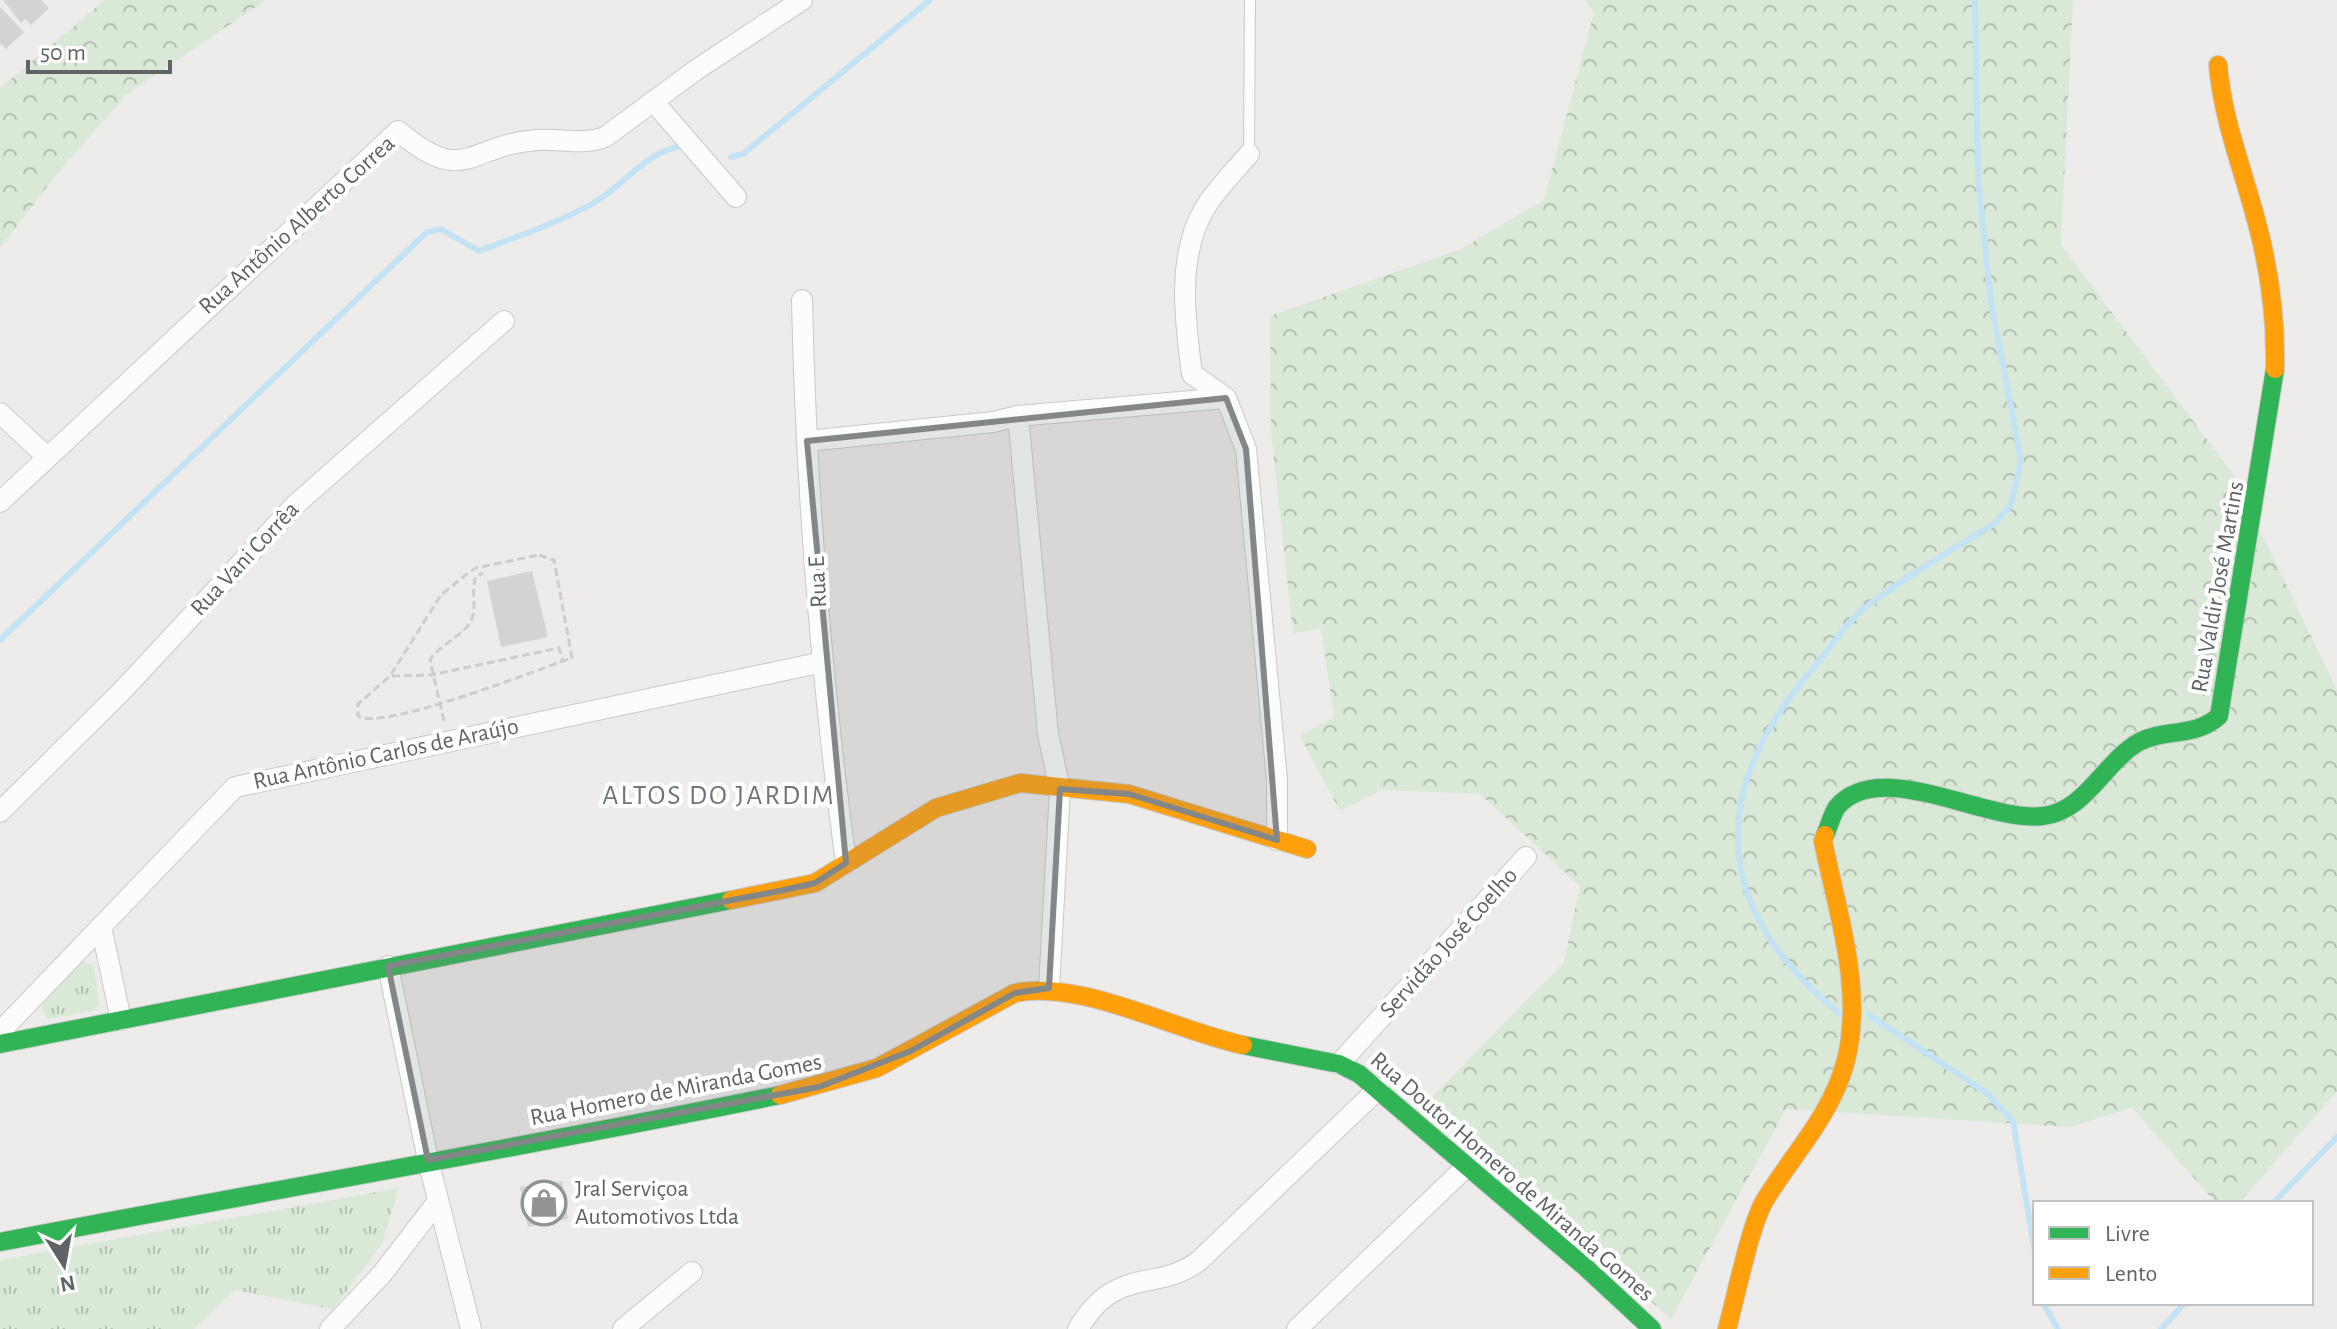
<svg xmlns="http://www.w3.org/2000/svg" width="2337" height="1329" font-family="'Alegreya Sans',sans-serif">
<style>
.grass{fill:url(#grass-tufts)}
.forest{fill:url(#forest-crowns)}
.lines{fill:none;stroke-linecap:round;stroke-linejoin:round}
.stream{stroke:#c3e2f4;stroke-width:6}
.building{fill:#d5d3d2}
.lane-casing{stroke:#c9c9c9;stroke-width:12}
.street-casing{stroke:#c9c9c9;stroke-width:22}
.fast-casing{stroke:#c8c9c9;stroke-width:20}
.slow-casing{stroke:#c8c9c9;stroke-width:20}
.path{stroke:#cacecc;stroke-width:3;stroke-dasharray:8 4;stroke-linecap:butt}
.lane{stroke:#fcfcfc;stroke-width:10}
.street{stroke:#fcfcfc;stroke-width:20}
.fast{stroke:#30b455;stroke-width:18}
.slow{stroke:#ff9f0a;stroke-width:18}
.marked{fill:#848788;fill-opacity:0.2;stroke:#848788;stroke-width:6;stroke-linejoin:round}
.labels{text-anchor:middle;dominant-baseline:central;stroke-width:8;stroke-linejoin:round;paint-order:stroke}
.street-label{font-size:24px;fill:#5f6366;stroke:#fff}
.poi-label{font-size:24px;fill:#5f6366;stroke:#fff;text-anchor:start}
.quarter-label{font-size:28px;letter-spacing:2px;fill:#707578;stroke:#fff}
</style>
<defs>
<pattern id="grass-tufts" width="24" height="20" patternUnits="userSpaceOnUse" patternTransform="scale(2)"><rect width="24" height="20" fill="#dae8d7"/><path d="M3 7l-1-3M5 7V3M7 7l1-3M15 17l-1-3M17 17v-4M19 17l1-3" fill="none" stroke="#b4c0b2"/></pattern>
<pattern id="forest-crowns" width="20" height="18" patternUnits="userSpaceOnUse" patternTransform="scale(2)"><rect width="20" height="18" fill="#dae8d7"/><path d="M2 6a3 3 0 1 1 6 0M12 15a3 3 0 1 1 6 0" fill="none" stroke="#b4c0b2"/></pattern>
</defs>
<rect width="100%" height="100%" fill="#eeecea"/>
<g class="grass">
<polygon points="82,960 94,967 99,1005 92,1011 49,1019 43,1013 42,1000"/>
<polygon points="399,1188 382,1244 333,1309 235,1290 194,1329 0,1329 0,1260"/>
</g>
<g class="forest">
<polygon points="105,0 266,0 127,94 56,175 0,248 0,88"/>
<polygon points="1585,0 2073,0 2061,245 2233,474 2337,690 2337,1091 2239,1203 2216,1203 2132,1108 2069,1127 1786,1109 1671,1319 1426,1103 1564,962 1580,886 1480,794 1381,790 1340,811 1300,736 1334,717 1321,629 1293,633 1271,432 1270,316 1461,249 1544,200 1594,12"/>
</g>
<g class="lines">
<g class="stream">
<polyline points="731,157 743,154 930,0"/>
<path d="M 0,640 L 427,232 L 441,229 L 479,251 C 518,236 559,223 595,202 C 624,185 645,153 678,147"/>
<path d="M 1839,1013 C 1709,907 1708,789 1815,666 C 1831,647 1847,621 1867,606 C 1907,575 1953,550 1995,523 L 2011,505 L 2021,460 L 1991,302 L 1978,178 L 1975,0"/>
<polyline points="1869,1015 1988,1094 2013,1121 2035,1253"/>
<polyline points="2273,1203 2337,1137"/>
<polyline points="2043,1303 2058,1329"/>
<polyline points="2161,1329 2185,1303"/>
</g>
</g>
<g class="building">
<polygon points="3,0 41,0 49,8 31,25 26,19 21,23"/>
<polygon points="0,7 24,32 6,49 0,43"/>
<polygon points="532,571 548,637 501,647 487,581"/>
<polygon points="562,1181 568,1219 528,1227 520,1187"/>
</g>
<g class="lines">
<g class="lane-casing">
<polyline id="lane" points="1249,154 1250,0"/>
</g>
<g class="street-casing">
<g id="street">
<polyline points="653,101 736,197"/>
<path d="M 1249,154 C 1235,171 1217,188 1205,208 C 1176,256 1185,321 1192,374 L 1226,398 L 1246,449 L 1277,780 L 1277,840"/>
<path d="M 802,300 C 806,488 821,677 846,863"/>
<polyline points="0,413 46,456"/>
<polyline points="1018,416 1048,734 1060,789 1049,988"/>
<polyline points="807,441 993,422 1018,416 1226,398"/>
<path d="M 0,502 L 398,131 C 466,188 467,145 537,140 C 561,138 581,146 605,137 L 696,70 L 802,0"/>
<polyline points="0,812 122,691 295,505 504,321"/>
<polyline points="101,926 121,1020"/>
<polyline points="388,966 428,1160 471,1329"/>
<polyline points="0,1032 235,787 823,662"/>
<polyline points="1339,1064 1526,857"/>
<polyline points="330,1329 382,1274 438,1201"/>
<polyline points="623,1329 692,1272"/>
<path d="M 1078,1329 C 1117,1263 1157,1294 1200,1260 L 1379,1088"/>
<polyline points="1297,1329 1465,1168"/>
</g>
</g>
<g class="fast-casing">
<g id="fast">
<path d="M 1825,835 C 1829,827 1832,814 1837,807 C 1880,756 1986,823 2043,816 C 2086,811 2104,762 2139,742 C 2165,728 2195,738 2219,716 L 2275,369"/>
<polyline points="0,1044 731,900"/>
<polyline points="1243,1045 1339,1064 1359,1074 1584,1266 1652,1329"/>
<path d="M 0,1242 C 260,1192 521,1148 780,1095"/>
</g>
</g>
<g class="slow-casing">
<g id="slow">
<path d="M 2218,65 C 2223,122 2244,172 2258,227 C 2270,273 2276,322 2275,369"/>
<polyline points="731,900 815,883 936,808 1020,783 1129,794 1307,849"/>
<path d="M 780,1095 L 877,1068 L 1015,993 C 1080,979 1176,1031 1243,1045"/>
<path d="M 1727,1329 C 1736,1297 1750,1225 1765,1200 C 1793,1154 1830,1117 1845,1064 C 1865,992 1837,911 1823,841 L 1825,835"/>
</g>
</g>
<g class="path">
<path d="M 539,555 L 554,560 L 572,658 C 539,669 380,732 358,716 L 358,704 L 390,676 L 441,595 L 468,573 L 476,568 Z"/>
<polyline points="392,676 431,675 559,648 563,661"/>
<path d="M 444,721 L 430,660 C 440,644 462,637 471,621 C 478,606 470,591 476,576 L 483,573"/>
</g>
<use href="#lane" class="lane"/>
<use href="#street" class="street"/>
<use href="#fast" class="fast"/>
<use href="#slow" class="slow"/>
</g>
<path class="marked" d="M 1226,398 L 1246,449 L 1277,840 L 1129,794 L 1060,789 L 1049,988 L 1015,993 L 911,1051 L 819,1087 L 428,1160 L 388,966 L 784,890 L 815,883 L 846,863 L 807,441 Z"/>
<defs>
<g id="shop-ring" transform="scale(2.3)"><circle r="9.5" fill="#fff" stroke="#919394" stroke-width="1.5"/><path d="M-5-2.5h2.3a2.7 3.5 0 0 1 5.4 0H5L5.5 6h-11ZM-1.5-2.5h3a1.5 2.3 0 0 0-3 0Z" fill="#919394"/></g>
</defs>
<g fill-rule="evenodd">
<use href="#shop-ring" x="544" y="1203"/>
</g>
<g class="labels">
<g class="street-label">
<text transform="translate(297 225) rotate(-42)">Rua Antônio Alberto Correa</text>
<text transform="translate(245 559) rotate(-47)">Rua Vani Corrêa</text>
<text transform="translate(818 582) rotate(-93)">Rua E</text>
<text transform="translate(2218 587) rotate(-80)">Rua Valdir José Martins</text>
<text transform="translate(386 754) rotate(-12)">Rua Antônio Carlos de Araújo</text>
<text transform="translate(1449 943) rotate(-48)">Servidão José Coelho</text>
<text transform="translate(676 1090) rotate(-11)">Rua Homero de Miranda Gomes</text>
<text transform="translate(1512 1177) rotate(41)">Rua Doutor Homero de Miranda Gomes</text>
</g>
<g class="poi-label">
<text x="575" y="1189">Jral Serviçoa<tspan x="575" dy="28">Automotivos Ltda</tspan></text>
</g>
<g class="quarter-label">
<text x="719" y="796">ALTOS DO JARDIM</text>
</g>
</g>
<rect x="2033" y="1201" width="280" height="104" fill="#ffffff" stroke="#bfc1c2" stroke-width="2"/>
<rect x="2049" y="1227" width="40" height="12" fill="#30b455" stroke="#bfc1c2" stroke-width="2"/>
<text x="2105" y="1241" font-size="24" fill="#5f6366">Livre</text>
<rect x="2049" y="1267" width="40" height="12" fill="#ff9f0a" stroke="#bfc1c2" stroke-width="2"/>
<text x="2105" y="1281" font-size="24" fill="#5f6366">Lento</text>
<g transform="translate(64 1265) rotate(169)" stroke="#ffffff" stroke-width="6" paint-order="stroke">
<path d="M0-6L14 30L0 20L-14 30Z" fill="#5f6366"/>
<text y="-12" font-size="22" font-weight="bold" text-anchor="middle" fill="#5f6366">N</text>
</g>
<path d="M28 60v12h142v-12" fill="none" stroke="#5f6366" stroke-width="4"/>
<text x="40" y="60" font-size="24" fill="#5f6366" stroke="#ffffff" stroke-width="6" paint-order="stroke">50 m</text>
</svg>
